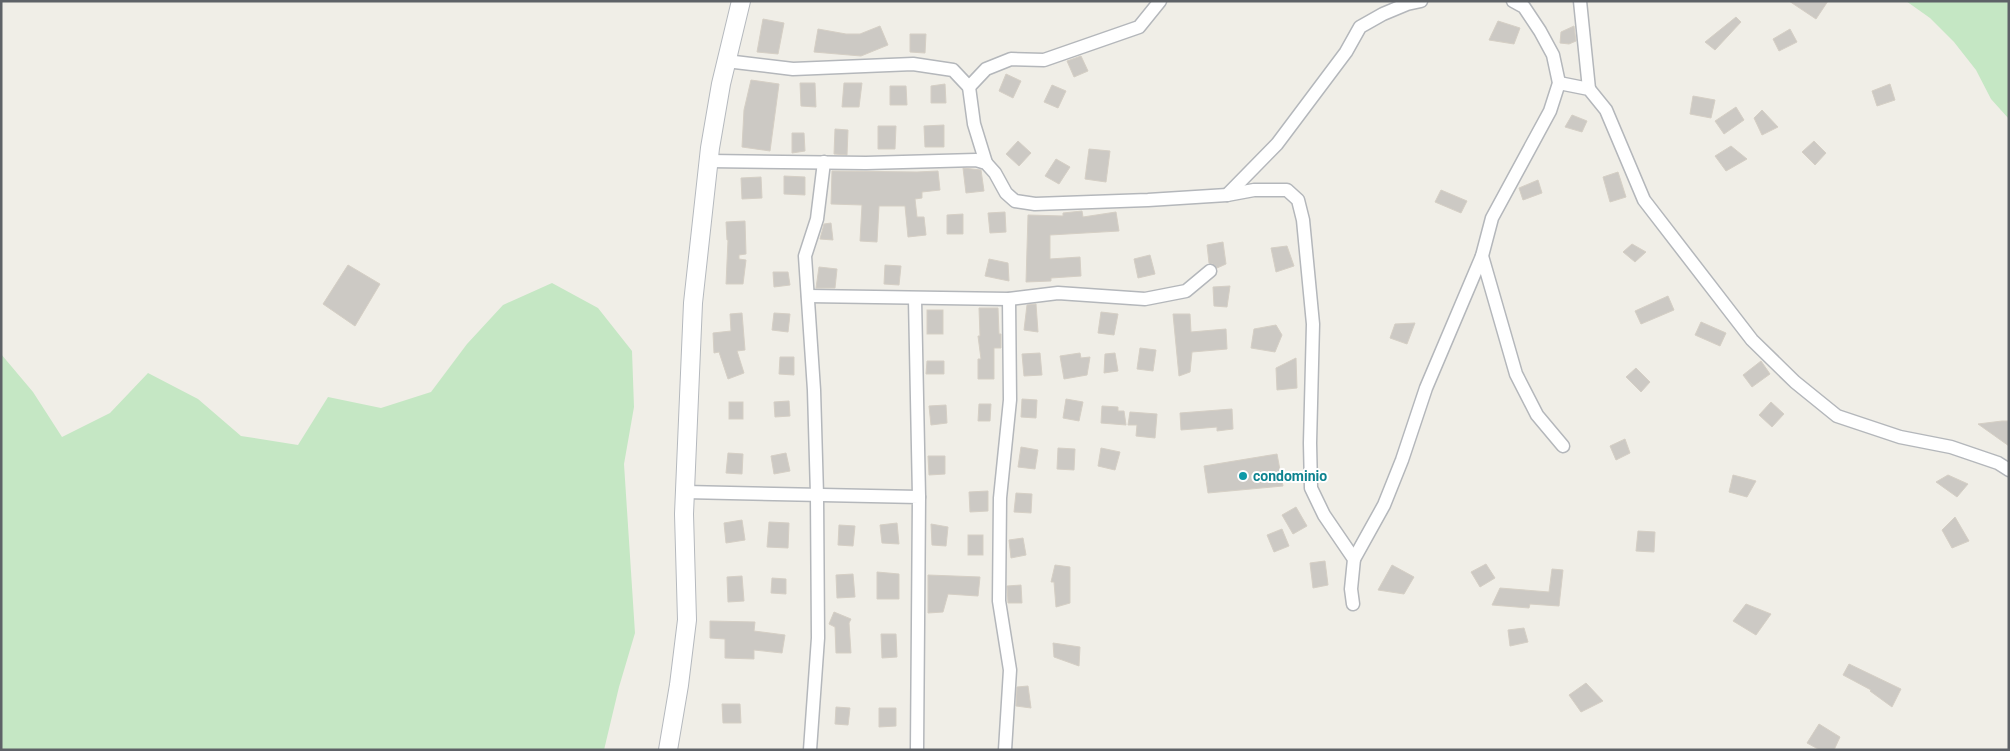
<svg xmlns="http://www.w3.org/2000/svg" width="2010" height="751" font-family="Roboto,sans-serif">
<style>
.green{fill:#c5e7c4}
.building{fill:#ccc9c4;stroke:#d5cfc5}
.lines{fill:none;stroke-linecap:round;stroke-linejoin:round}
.street-casing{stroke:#b4b7bb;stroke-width:15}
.secondary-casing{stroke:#b5b9be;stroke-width:20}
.street{stroke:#fff;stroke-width:12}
.secondary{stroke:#fff;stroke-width:18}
.culture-dot{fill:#0f9aa8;stroke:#fff;stroke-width:2}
.labels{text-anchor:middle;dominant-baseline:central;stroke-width:4;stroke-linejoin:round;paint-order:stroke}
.culture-label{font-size:14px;font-weight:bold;fill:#0d838f;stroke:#fff;text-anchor:start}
</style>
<rect width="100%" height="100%" fill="#f0eee7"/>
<g class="green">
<polygon points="1906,1 2009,1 2009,119 1991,99 1976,70 1954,42 1930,18"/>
<polygon points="552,283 598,308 632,351 634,407 624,464 635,633 619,687 604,750 1,750 1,354 33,392 62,437 110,413 148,373 198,399 241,436 298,445 328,397 381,408 431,392 467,344 503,305"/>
</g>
<g class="building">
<polygon points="1789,1 1828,1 1816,19"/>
<polygon points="1736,17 1741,22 1715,50 1705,42"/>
<polygon points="763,19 784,23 778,54 757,52"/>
<polygon points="1498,21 1520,28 1514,44 1489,40"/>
<polygon points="880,26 888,45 861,56 814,52 818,29 846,34 860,34"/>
<polygon points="1574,26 1576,41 1569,44 1560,43 1561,32"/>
<polygon points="1790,29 1797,42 1779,51 1773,39"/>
<polygon points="910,34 926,34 925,53 910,52"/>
<polygon points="1081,56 1088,71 1074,77 1067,61"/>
<polygon points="1006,74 1021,81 1013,98 999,91"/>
<polygon points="751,80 779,84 770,151 742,147 744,110"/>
<polygon points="800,83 815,83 816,107 801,106"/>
<polygon points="844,83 862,83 859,107 842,107"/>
<polygon points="945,84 946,103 931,103 931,86"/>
<polygon points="1890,84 1895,100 1877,106 1872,91"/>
<polygon points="1052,85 1066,91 1058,108 1044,102"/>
<polygon points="890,86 906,86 907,105 890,105"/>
<polygon points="1693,96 1715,100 1711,118 1690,114"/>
<polygon points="1736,107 1744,120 1724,134 1715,121"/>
<polygon points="1762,110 1778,127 1762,135 1754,118"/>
<polygon points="1572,115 1587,121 1582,132 1565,127"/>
<polygon points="944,125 944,147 925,147 924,126"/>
<polygon points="878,126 896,126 895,149 878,149"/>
<polygon points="835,129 848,130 847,155 834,154"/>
<polygon points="792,133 804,133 805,151 792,153"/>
<polygon points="1018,141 1031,153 1019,166 1006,154"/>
<polygon points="1814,141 1826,153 1815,165 1802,152"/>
<polygon points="1731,146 1747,159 1726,171 1715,156"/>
<polygon points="1089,149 1110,151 1106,182 1085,179"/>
<polygon points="1056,159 1070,167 1059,184 1045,176"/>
<polygon points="963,168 981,170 984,191 966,193"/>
<polygon points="832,171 917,172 938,171 940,190 922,192 922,198 915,199 917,217 924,217 926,235 908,237 905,206 879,206 877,242 860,241 862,205 831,204"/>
<polygon points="1618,172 1626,197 1610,202 1603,177"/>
<polygon points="784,176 805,177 805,195 784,194"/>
<polygon points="761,177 762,198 742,199 741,178"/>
<polygon points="1538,180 1542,193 1523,200 1519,188"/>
<polygon points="1441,190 1467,201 1461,213 1435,202"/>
<polygon points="1082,211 1083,217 1116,212 1119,231 1050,235 1050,259 1080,257 1081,276 1051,278 1051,281 1026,282 1028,215 1063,216 1063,213"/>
<polygon points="1005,212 1006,232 990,233 988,213"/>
<polygon points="963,214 963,234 947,234 947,215"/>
<polygon points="745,221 746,254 739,255 739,259 746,260 743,284 726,284 728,240 727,240 726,222"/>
<polygon points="831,223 833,240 820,239 824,224"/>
<polygon points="1223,242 1226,264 1217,268 1213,264 1209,263 1207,245"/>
<polygon points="1632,244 1646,252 1635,262 1623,252"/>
<polygon points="1287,246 1294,266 1276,272 1271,248"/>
<polygon points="1150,255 1155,274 1138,278 1134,259"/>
<polygon points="989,259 1008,263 1009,281 985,276"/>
<polygon points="348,265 380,284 355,326 323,304"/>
<polygon points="885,265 901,266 899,285 884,284"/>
<polygon points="819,267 837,269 835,288 816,288"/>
<polygon points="773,272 788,272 790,285 774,287"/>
<polygon points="1230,286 1227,307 1214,306 1213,287"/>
<polygon points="1668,296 1674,310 1641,324 1635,311"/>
<polygon points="1036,304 1038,332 1024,330 1027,305"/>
<polygon points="979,308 998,308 999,334 1001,334 1001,348 994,348 994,379 978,379 978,359 981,359 978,336 980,336"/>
<rect x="927" y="310" width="16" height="24"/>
<polygon points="1101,312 1118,314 1114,335 1098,333"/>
<polygon points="742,313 745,350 737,351 744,373 728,379 719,352 714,353 713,333 731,331 730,314"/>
<polygon points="774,313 790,314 788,332 772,330"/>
<polygon points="1173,314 1190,314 1191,332 1226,329 1227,349 1192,352 1190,372 1179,376"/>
<polygon points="1701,322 1726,333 1720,346 1695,335"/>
<polygon points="1415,323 1407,344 1390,338 1395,324"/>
<polygon points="1276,325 1282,335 1275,352 1251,348 1254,329"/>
<polygon points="1140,348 1156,350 1153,371 1137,369"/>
<polygon points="1040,353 1042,375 1024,376 1022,354"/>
<polygon points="1080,353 1081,358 1090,357 1087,375 1064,379 1060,356"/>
<polygon points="1115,353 1118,371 1104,373 1105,354"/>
<polygon points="780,357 794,357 794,375 779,374"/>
<polygon points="1296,358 1297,388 1277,390 1276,368"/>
<polygon points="927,361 944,361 944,374 926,374"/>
<polygon points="1761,361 1770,374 1752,387 1743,375"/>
<polygon points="1636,368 1650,382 1641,392 1626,377"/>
<polygon points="1022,399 1037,400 1036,418 1021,417"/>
<polygon points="1066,399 1083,402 1079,421 1063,418"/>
<polygon points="789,401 790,416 775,417 774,402"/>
<rect x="729" y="402" width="14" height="17"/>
<polygon points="1771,402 1784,414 1772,427 1759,415"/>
<polygon points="979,404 991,404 990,421 978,421"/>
<polygon points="946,405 947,423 931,425 929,406"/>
<polygon points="1102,406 1118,407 1118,411 1124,411 1126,425 1101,423"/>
<polygon points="1232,409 1233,429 1217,431 1217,427 1181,430 1180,413"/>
<polygon points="1130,412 1157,414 1155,438 1136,436 1137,425 1128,425"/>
<polygon points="2009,421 2009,446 1978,424 2002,421"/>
<polygon points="1625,439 1630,453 1616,460 1610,446"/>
<polygon points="1021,447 1038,450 1035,469 1018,467"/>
<polygon points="1058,448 1075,449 1074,470 1057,469"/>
<polygon points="1101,448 1120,452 1115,470 1098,466"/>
<polygon points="728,453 743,454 742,474 726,473"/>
<polygon points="786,453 790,471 774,474 771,456"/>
<polygon points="1277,454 1283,486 1208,493 1204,466"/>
<polygon points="928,456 945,456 945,474 929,475"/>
<polygon points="1733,475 1756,481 1747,497 1729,492"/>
<polygon points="1948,475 1968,484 1957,497 1936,482"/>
<polygon points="988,491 988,511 970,512 969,492"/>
<polygon points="1016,493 1032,494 1031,513 1014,512"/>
<polygon points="1296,507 1307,526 1293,534 1282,515"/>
<polygon points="1955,517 1969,541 1952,548 1942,530"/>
<polygon points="742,520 745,540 726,543 724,523"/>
<polygon points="769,522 789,523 788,548 767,547"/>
<polygon points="897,523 899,544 882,543 880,525"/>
<polygon points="931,524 948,527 946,546 932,545"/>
<polygon points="839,525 855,526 853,546 838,545"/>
<polygon points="1282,529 1289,546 1274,552 1267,535"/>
<polygon points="1638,531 1655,532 1654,552 1636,551"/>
<rect x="968" y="535" width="15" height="20"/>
<polygon points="1023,538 1026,555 1011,558 1009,540"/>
<polygon points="1325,561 1328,585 1313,588 1310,563"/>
<polygon points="1486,564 1495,578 1480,587 1471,572"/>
<polygon points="1055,565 1070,567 1070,603 1056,607 1054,582 1051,582"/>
<polygon points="1392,565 1414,577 1404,594 1378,590"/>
<polygon points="1552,569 1563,570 1559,606 1530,604 1529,608 1492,605 1500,588 1549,592"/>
<polygon points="877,572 899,574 899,599 877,599"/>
<polygon points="853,574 855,597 837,598 836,575"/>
<polygon points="928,575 980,577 978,596 948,594 943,612 928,613"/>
<polygon points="742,576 744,601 728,602 727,577"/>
<polygon points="772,578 786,579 786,594 771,593"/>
<polygon points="1021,585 1022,603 1008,603 1007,586"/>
<polygon points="1746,604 1771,614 1756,635 1733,621"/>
<polygon points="834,612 851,619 849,623 851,653 836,653 835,627 829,624"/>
<polygon points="710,621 755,622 754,631 785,635 782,653 754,650 754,659 725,658 725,639 710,638"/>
<polygon points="1524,628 1528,642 1510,646 1508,630"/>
<polygon points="881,634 896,634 897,657 882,658"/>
<polygon points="1053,643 1080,647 1079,666 1054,657"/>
<polygon points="1849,664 1901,689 1892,707 1870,691 1871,690 1843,675"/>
<polygon points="1586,683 1603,701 1581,712 1569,695"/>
<polygon points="1028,686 1031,708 1016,706 1017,687"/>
<polygon points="722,704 740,704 741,723 723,723"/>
<polygon points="836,707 850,708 848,725 835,724"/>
<polygon points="879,708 896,708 896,726 879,727"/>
<polygon points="1819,724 1840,737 1834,750 1820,750 1807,743"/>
</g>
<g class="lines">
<g class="street-casing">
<g id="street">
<polyline points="1513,1 1524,7 1540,31 1553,55 1559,83 1550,111 1492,218 1482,256 1516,374 1537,415 1563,446"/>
<polyline points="1580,1 1589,89"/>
<polyline points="726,61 793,69 913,64 953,70 969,87 974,124 986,163"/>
<polyline points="1559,83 1589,89 1606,110 1644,200 1752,340 1795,382 1837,416 1900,437 1951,447 1998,463 2009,470"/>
<polyline points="969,87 986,69 1011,59 1044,60 1139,27 1160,1"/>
<polyline points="709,161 866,163 976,160 986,163 995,173 1006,193 1015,201 1035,204 1148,200 1227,195 1254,190 1287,190 1298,200 1303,220 1313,324 1310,443 1311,488 1324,515 1354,559 1351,589 1353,604"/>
<polyline points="1227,195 1277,144 1346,52 1360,27 1383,14 1407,4 1421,1"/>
<polyline points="808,296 1009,299 1058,293 1145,299 1186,291 1210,271"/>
<polyline points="915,299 919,497"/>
<polyline points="685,492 919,497 917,750"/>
<polyline points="1354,559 1384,505 1402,460 1426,388 1482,256"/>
<polyline points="810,750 818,638 817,495 814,390 805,256 817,219 824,162"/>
<polyline points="1005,750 1010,670 999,601 1000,498 1010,400 1009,299"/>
</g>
</g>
<g class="secondary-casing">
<polyline id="secondary" points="668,750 679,685 687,620 684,514 693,303 710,148 721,84 741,1"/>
</g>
<use href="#street" class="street"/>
<use href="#secondary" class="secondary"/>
</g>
<circle class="culture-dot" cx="1243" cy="476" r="5"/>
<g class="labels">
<g class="culture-label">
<text x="1253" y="476">condominio</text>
</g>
</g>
<rect width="2010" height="751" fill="none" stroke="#5e6267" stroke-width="5"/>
</svg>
